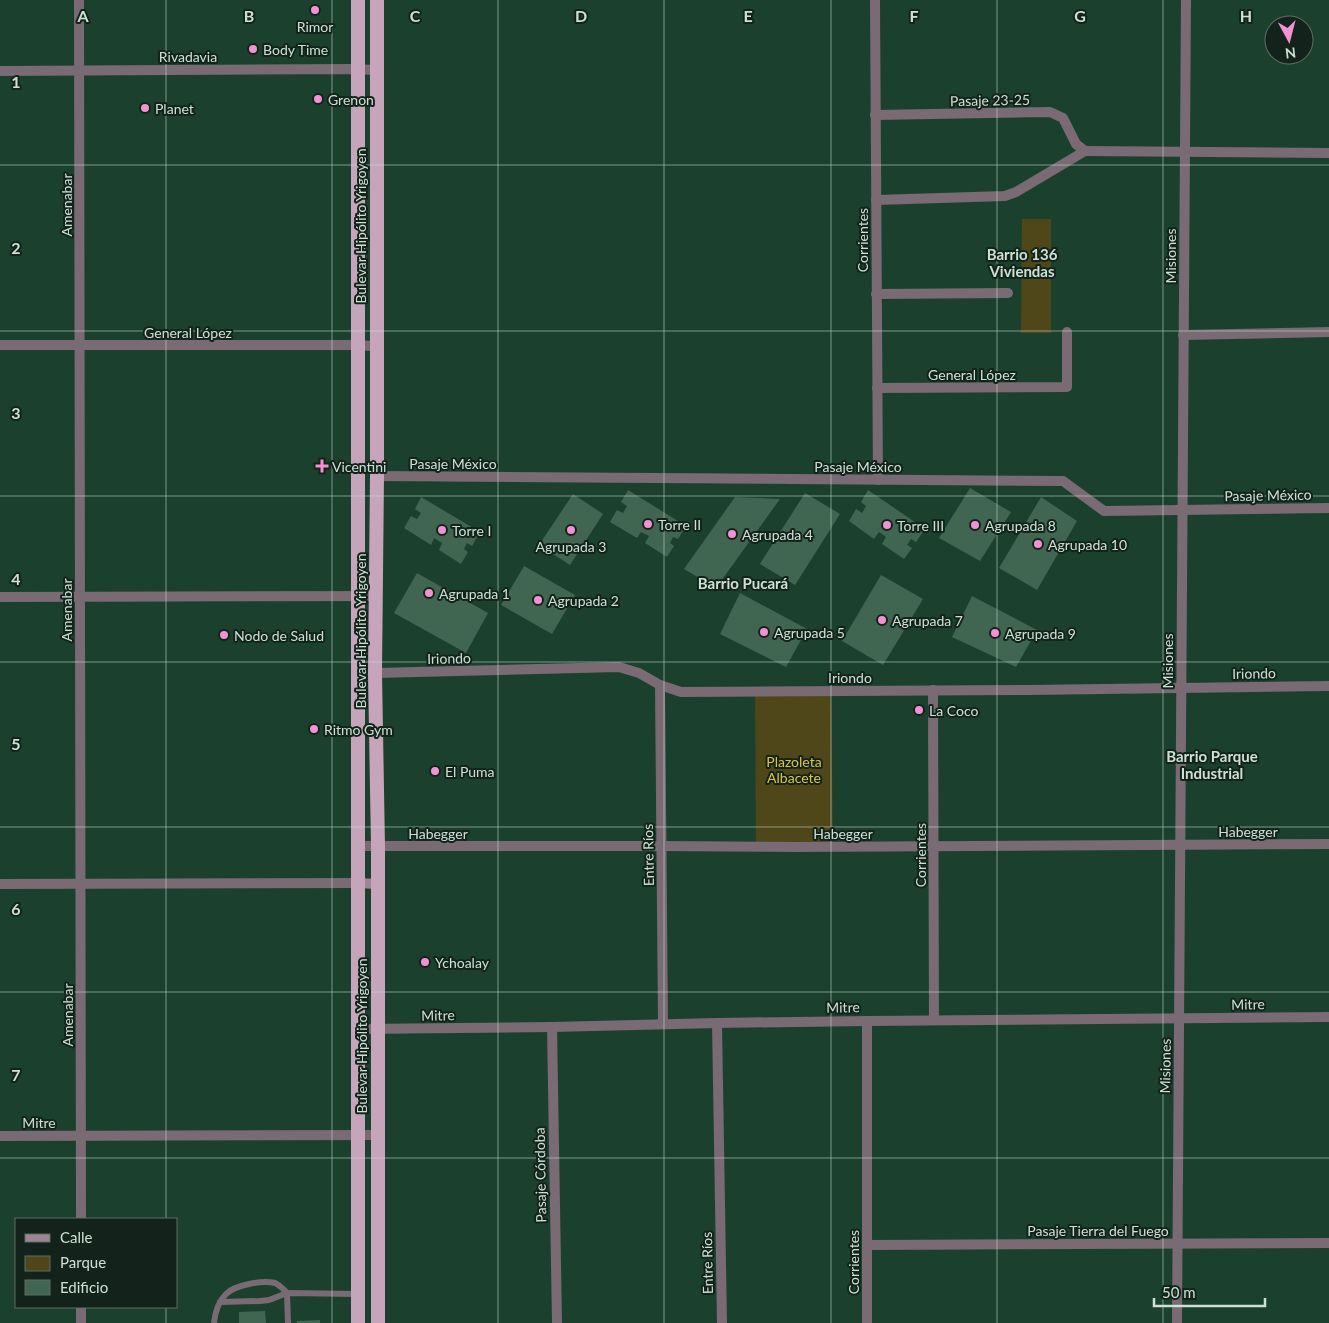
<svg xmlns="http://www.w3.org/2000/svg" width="1329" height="1323" font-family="Lato,sans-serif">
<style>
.green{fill:#4f4719}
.building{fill:#406551}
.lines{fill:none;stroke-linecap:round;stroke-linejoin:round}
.service{stroke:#796a74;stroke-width:6}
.minor{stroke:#796a74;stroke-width:10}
.tertiary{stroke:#796a74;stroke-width:10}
.secondary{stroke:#9e8595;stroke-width:10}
.trunk{stroke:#c6a4ba;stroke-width:14}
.grid{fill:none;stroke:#cce0d4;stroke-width:1;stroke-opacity:0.55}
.poi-dot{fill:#f391d5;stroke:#13231b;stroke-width:2}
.labels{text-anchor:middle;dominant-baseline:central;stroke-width:4;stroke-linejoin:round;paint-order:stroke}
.poi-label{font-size:14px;fill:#cce0d4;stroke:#13231b;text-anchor:start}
.street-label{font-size:14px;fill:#cce0d4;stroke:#13231b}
.park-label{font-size:14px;fill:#dfc737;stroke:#13231b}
.neighbourhood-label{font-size:15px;font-weight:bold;fill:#cce0d4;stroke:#13231b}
.grid-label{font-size:16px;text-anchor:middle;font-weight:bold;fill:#cce0d4;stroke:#13231b;stroke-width:4;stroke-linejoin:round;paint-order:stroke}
</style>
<rect width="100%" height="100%" fill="#1b402e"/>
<g class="green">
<polygon points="1022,219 1051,219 1051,333 1021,333"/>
<polygon points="755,692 831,692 833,846 756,846"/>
</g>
<g class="building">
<polygon points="970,488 1011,512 980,561 939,538"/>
<polygon points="628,490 686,526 678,539 673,537 670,543 674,546 667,557 645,543 649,536 641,532 637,538 610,522 617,510 623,513 627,506 621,502"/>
<polygon points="868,490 925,529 916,542 911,539 907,545 912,548 904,559 882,544 886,537 879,532 874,539 849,521 856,509 862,513 866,506 861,502"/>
<polygon points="805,493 840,514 795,585 760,564"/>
<polygon points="573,494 603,514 570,565 539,545"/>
<polygon points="421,497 480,532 472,546 467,543 464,549 468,552 461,564 439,550 442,543 434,538 431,545 404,528 411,516 417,519 421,513 415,509"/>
<polygon points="735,497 780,499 716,588 684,569"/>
<polygon points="1041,497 1077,521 1037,590 999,568"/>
<polygon points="524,566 575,595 552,634 501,605"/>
<polygon points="417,573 488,613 466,653 394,613"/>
<polygon points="881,575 923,599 883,665 842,641"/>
<polygon points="740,593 807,629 786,667 720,634"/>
<polygon points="972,596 1037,630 1016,667 952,637"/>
<polygon points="265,1311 266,1323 239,1323 239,1312"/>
<polygon points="320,1320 320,1323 297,1323 297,1321"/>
</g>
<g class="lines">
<g class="service">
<polyline points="220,1302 260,1301 269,1300 287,1293 358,1294"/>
<path d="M 214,1323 C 215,1313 218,1302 226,1294 C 235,1285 262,1280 275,1283 C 280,1285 283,1289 287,1293 L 288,1323"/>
</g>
<g class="minor">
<polyline points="79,0 81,1219"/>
<polyline points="875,0 878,480"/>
<polyline points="0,71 350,69 377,70"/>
<polyline points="875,115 1050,112 1063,118 1076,144 1085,151"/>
<polyline points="1085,151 1329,153"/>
<polyline points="876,200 1005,196 1016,192 1085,151"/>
<polyline points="876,294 1008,293"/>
<polyline points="1183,335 1329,332"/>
<polyline points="0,345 350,345 376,346"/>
<polyline points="877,388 1067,387 1067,332"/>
<polyline points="377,476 1063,481 1104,511 1329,508"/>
<polyline points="0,597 376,596"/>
<polyline points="375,673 619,667 639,673 660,685 681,692 1028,690 1329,686"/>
<polyline points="660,685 663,1024"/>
<polyline points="933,690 934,1020"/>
<polyline points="358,846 662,846 796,847 1329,844"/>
<polyline points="867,1021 867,1323"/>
<polyline points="717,1023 722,1323"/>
<polyline points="552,1027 557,1323"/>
<polyline points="358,1029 552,1027 717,1023 867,1021 1329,1017"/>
<polyline points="0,1136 378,1135"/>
<polyline points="867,1245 1329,1243"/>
<polyline points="81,1307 81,1323"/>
<polyline points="1177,1323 1186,0"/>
</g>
<polyline class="tertiary" points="0,884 358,883"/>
<polyline class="secondary" points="358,883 377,884"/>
<g class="trunk">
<polyline points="377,0 377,476 375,673 378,847 378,1323"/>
<polyline points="358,1323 358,0"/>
</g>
</g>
<path class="grid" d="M 166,0 L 166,1219M 332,0 L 332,1323M 498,0 L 498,1323M 664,0 L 664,1323M 831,0 L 831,1323M 997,0 L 997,1323M 1163,0 L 1163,1323M 0,165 L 1329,165M 0,331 L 1329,331M 0,496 L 1329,496M 0,662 L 1329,662M 0,827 L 1329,827M 0,992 L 1329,992M 0,1158 L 1329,1158M 166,1307 L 166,1323"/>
<g class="poi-dot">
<circle cx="315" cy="10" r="5"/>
<circle cx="253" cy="49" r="5"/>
<circle cx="318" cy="99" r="5"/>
<circle cx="145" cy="108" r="5"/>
<path d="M319.5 458.5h5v5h5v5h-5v5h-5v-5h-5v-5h5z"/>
<circle cx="648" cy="524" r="5"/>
<circle cx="887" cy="525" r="5"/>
<circle cx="975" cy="525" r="5"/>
<circle cx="442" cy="530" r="5"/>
<circle cx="571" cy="530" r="5"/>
<circle cx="732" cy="534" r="5"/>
<circle cx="1038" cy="544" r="5"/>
<circle cx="429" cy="593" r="5"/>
<circle cx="538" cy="600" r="5"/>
<circle cx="882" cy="620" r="5"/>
<circle cx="764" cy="632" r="5"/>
<circle cx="995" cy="633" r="5"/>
<circle cx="224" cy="635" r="5"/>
<circle cx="919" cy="710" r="5"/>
<circle cx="314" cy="729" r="5"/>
<circle cx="435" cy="771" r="5"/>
<circle cx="425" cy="962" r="5"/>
</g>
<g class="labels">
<g class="poi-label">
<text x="315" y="26" text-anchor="middle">Rimor</text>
<text x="263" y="49">Body Time</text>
<text x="328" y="99">Grenon</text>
<text x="155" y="108">Planet</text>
<text x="332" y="466">Vicentini</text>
<text x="658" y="524">Torre II</text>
<text x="897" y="525">Torre III</text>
<text x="985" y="525">Agrupada 8</text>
<text x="452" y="530">Torre I</text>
<text x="742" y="534">Agrupada 4</text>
<text x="1048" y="544">Agrupada 10</text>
<text x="571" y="546" text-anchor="middle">Agrupada 3</text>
<text x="439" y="593">Agrupada 1</text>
<text x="548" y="600">Agrupada 2</text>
<text x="892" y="620">Agrupada 7</text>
<text x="774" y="632">Agrupada 5</text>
<text x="1005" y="633">Agrupada 9</text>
<text x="234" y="635">Nodo de Salud</text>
<text x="929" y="710">La Coco</text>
<text x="324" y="729">Ritmo Gym</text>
<text x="445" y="771">El Puma</text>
<text x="435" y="962">Ychoalay</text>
</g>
<g class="street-label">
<text x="188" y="56">Rivadavia</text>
<text transform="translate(990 100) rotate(-1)">Pasaje 23-25</text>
<text transform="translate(66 205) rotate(-90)">Amenabar</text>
<text transform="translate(360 226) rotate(-90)">Bulevar Hipólito Yrigoyen</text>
<text transform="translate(862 240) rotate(-90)">Corrientes</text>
<text transform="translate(1170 256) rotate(-90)">Misiones</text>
<text x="188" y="332">General López</text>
<text x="972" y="374">General López</text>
<text x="453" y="463">Pasaje México</text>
<text x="858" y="466">Pasaje México</text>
<text transform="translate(1268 495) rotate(-1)">Pasaje México</text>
<text transform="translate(66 610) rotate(-90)">Amenabar</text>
<text transform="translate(360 631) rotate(-90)">Bulevar Hipólito Yrigoyen</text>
<text transform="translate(449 658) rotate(-1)">Iriondo</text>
<text transform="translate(1167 661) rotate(-90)">Misiones</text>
<text transform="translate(1254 673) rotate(-1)">Iriondo</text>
<text x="850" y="677">Iriondo</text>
<text x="1248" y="831">Habegger</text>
<text x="438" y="833">Habegger</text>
<text x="843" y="833">Habegger</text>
<text transform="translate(648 855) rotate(-91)">Entre Ríos</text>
<text transform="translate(920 855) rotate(-90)">Corrientes</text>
<text transform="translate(1248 1004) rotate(-1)">Mitre</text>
<text transform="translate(843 1007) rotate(-1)">Mitre</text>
<text transform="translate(67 1015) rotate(-90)">Amenabar</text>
<text transform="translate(438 1015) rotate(-1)">Mitre</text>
<text transform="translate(361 1036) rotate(-90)">Bulevar Hipólito Yrigoyen</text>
<text transform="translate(1165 1066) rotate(-89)">Misiones</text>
<text x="39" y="1122">Mitre</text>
<text transform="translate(540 1175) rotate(-91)">Pasaje Córdoba</text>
<text x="1098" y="1230">Pasaje Tierra del Fuego</text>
<text transform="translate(853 1262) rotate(-90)">Corrientes</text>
<text transform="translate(707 1263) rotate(-91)">Entre Ríos</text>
</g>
<g class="park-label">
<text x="794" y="761">Plazoleta<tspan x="794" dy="16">Albacete</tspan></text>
</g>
<g class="neighbourhood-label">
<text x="1022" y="254">Barrio 136<tspan x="1022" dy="17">Viviendas</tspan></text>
<text x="743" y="583">Barrio Pucará</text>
<text x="1212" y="756">Barrio Parque<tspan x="1212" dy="17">Industrial</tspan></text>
</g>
</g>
<g class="grid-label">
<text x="83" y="22">A</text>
<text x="249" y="22">B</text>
<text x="415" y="22">C</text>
<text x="581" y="22">D</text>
<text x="748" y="22">E</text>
<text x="914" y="22">F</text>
<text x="1080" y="22">G</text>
<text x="1246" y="22">H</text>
<text x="16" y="88">1</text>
<text x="16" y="254">2</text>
<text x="16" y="419">3</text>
<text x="16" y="585">4</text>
<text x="16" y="750">5</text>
<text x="16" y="915">6</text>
<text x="16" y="1081">7</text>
</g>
<rect x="15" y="1218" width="162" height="90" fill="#13231b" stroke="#5d6f65"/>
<rect x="25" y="1234" width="25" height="8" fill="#9e8595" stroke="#5d6f65"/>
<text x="60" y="1243" font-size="15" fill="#cce0d4">Calle</text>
<rect x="25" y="1256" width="25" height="15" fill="#4f4719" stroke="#5d6f65"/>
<text x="60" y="1268" font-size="15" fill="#cce0d4">Parque</text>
<rect x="25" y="1280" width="25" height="15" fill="#406551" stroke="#5d6f65"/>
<text x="60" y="1293" font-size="15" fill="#cce0d4">Edificio</text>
<g transform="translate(1289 40) rotate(173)"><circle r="24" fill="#13231b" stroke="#5d6f65"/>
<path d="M0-4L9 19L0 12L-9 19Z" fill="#f391d5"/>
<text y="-8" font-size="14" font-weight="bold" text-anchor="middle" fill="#cce0d4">N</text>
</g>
<path d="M1154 1298v8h111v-8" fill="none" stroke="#cce0d4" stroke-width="2.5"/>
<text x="1162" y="1298" font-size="15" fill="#cce0d4" stroke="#13231b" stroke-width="4" paint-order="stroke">50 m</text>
</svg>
